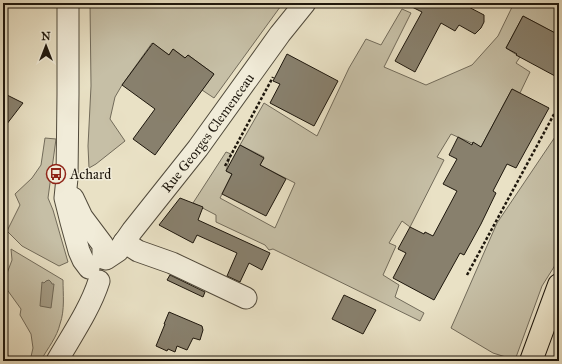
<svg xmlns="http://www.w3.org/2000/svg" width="562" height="364" font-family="'IM FELL Great Primer',serif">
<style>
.green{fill:#c6bfa6;stroke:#726b5a}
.water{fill:#a49c86;stroke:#6e6756}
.building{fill:#88806d;stroke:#1e170d}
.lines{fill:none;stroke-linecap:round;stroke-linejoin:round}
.minor-casing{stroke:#514a3b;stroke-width:23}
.major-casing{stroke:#1e170d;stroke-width:24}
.path{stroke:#1e170d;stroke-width:2.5;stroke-dasharray:3 2;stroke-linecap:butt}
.minor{stroke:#f1ecd9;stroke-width:21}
.major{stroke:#e9e1c5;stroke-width:22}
.labels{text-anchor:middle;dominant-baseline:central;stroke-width:3;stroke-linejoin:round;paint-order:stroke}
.street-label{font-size:14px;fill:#1e170d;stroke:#f1ecd9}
.poi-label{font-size:14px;fill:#1e170d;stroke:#f1ecd9;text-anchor:start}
</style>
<rect width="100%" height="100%" fill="#e9e1c5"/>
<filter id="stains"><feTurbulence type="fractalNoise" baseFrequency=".005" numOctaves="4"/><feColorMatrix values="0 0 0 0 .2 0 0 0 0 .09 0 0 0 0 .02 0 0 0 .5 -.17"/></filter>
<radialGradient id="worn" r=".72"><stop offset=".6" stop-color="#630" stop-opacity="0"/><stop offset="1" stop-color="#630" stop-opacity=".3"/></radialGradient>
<g class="green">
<polygon points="90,3 283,3 214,98 202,90 214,74 188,55 185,58 173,49 169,55 152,43 122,85 115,97 110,119 125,141 96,164 89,168 88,146 91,86"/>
<polygon points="514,3 559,3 559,35 523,16 506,48 520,57 516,63 530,72 520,93 512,89 481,147 451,134 437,157 444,160 410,227 402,221 389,243 396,246 383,275 399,285 395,297 424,313 420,321 273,249 269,250 265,245 216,222 216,215 193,203 226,152 231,154 226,171 232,174 220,198 275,228 295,183 260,165 264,157 240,145 264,103 317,136 349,68 366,39 381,45 402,9 411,13 384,67 426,85 472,65 498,36"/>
<polygon points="559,131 559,259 542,286 515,360 493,353 451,328 459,310 497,223"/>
<polygon points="45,138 56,139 48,198 53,210 68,262 59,266 22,246 7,231 20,205 15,194 32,178 41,165"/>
<path d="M 11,249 L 63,280 C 63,294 65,310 60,324 C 57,337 48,348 41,360 L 39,361 L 30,361 L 33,348 L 31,334 L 20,315 L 21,309 L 3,284 L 12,260 Z"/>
<polygon points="3,342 10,361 3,361"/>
</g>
<polygon class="water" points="49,280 51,282 52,284 54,284 51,308 40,306 42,282 44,283 46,281"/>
<g class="building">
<polygon points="404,3 461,3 484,15 484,22 481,28 475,34 459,25 455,31 441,23 415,72 395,61 422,12"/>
<polygon points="523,16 559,35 559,68 555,76 516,55 517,54 506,48"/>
<polygon points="153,43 169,55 173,49 185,58 188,55 214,74 155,155 133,139 155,109 122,85"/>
<polygon points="287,54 338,81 314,126 270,103 280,84 273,81"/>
<polygon points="512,89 549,108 516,168 507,164 493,191 496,193 481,224 464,255 460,253 434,300 393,278 406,253 398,249 410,227 424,234 425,232 433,236 457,191 443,184 457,159 449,155 458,137 472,145 473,142 481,147"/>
<polygon points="3,93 23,103 3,129"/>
<polygon points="240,145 264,158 260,165 286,179 266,216 222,194 232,174 226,171"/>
<polygon points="180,198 203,207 198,220 270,253 262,270 249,263 240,282 227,276 237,253 197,235 193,243 159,225"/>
<polygon points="170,275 205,292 203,297 167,280"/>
<polygon points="344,295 376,310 363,334 332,319"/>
<polygon points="169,312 202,326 203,330 200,340 193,338 187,350 177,346 175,352 168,349 167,351 156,346 165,324 164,324"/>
</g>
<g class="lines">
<g class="minor-casing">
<g id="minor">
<polyline points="68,3 68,94 67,178 65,198 71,222 79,251 83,260 89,268"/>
<polyline points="73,198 82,217 103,245 103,258"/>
<polyline points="124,242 138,251 172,263 246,298"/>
<path id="s1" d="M 106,259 L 118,251 L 132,231 L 198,148 L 280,34 L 305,3"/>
<path d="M 57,361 C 72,335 90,309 99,281"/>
</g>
</g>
<g class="major-casing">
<polyline id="major" points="531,361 559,285"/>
</g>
<g class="path">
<polyline points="225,166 273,77"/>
<polyline points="467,275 559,105"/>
</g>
<use href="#minor" class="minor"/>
<use href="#major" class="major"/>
</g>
<defs>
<g id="bus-ring" transform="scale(1)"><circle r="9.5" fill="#f1ecd9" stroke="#8f2418" stroke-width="1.5"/><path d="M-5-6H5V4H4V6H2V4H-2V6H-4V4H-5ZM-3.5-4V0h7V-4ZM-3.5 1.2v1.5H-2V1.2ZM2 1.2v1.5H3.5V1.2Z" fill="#8f2418"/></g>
</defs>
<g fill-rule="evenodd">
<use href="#bus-ring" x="56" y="174"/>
</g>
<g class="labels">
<g class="street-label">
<text stroke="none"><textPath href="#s1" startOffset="163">Rue Georges Clemenceau</textPath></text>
</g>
<g class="poi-label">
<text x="70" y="174">Achard</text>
</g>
</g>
<rect width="562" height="364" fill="none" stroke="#e9e1c5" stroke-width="16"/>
<rect x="4" y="4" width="554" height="356" fill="none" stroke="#1e170d" stroke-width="2"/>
<rect x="8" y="8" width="546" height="348" fill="none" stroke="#1e170d"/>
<g transform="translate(46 46)" stroke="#f1ecd9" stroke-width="3" paint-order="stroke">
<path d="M0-3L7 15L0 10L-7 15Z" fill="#1e170d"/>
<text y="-6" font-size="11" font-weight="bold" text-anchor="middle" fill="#1e170d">N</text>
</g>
<rect width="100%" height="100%" filter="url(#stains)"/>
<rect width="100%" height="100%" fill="url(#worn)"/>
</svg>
